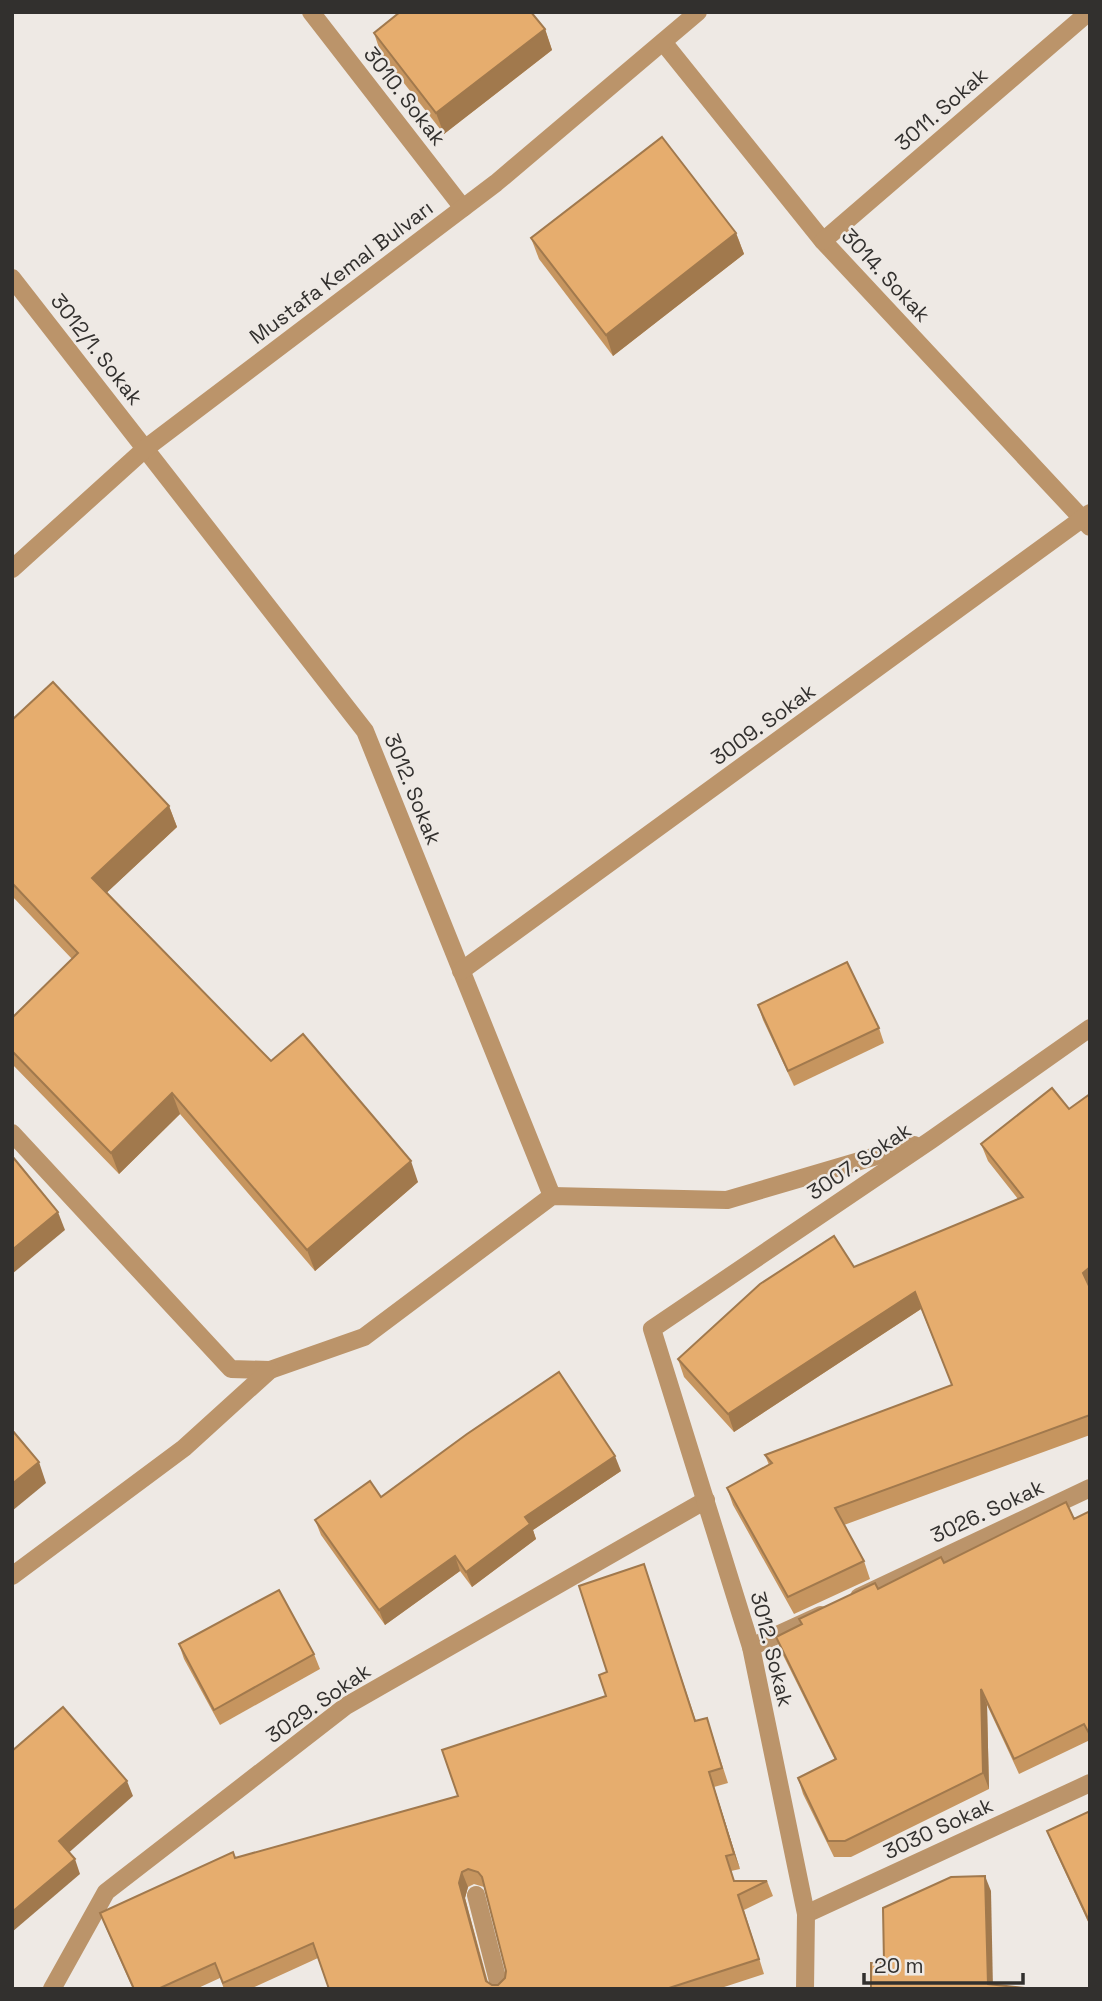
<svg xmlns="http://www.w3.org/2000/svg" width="1102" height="2001" font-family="'Space Grotesk',sans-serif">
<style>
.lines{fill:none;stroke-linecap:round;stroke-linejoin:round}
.service{stroke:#bb946a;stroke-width:18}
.minor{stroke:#bb946a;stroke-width:18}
.tertiary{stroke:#bb946a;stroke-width:18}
.wall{fill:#c6955f;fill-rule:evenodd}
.shaded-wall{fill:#a1794d}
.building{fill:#e6ad6e;stroke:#a1794d;stroke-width:2;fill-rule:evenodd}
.labels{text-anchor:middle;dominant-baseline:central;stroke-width:5;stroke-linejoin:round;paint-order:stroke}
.street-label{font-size:21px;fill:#32302e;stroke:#eee9e4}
</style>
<rect width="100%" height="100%" fill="#eee9e4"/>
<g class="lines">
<polyline class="service" points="476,1895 500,1989"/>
<g class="minor">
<polyline points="311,12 463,208"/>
<polyline points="663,42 823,241 1090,527"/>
<polyline points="823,241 1089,12"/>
<polyline points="12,278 365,731 552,1196"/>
<polyline points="461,971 1090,513"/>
<polyline points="12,1133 231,1369 270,1370 364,1337 552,1196 727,1200 914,1145"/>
<polyline points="12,1576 184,1448 270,1370"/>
<polyline points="859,1597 1090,1488"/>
<polyline points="751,1647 821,1615"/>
<polyline points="806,1914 1090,1783"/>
<polyline points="52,1989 106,1892 346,1706 706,1500"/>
<polyline points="805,1989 806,1914 751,1647 652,1329 931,1140 1090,1028"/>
</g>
<polyline class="tertiary" points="12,569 146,448 496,183 698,12"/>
</g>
<g class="wall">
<polygon points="545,29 552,50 444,134 381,54 374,33"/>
<polygon points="736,233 744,254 613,356 539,259 531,238"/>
<polygon points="12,720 169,806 177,827 107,892 271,1061 418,1182 315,1271 180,1114 119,1174 12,1064 12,1018 72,959 12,896"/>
<polygon points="758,1005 879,1028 884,1043 794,1086 763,1020"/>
<polygon points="1090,1094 1090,1435 844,1525 864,1561 870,1579 794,1614 733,1505 727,1488 769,1465 765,1455 952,1385 921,1309 734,1432 684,1377 678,1359 854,1267 1018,1199 988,1161 981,1144 1069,1109"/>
<polygon points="621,1471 533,1530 536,1539 472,1587 460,1571 385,1625 321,1535 315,1520 381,1497"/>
<polygon points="1090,1511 1090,1740 1019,1774 987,1705 989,1789 851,1857 834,1857 803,1794 798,1778 835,1760 782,1653 776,1637 801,1625 799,1619 944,1563 1074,1519"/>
<path d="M 649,1580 L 696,1721 L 707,1718 L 728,1783 L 714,1787 L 740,1869 L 731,1871 L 734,1881 L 767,1881 L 773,1896 L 744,1910 L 764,1974 L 718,1989 L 329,1989 L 318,1958 L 250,1989 L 224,1989 L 220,1978 L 196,1989 L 133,1989 L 106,1928 L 100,1913 L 235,1858 L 458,1796 L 606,1696 L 607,1672 ZM 474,1884 L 484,1887 L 506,1971 L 505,1978 L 498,1985 L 492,1985 L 488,1982 L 465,1898 L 468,1887 Z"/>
<polygon points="179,1644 314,1654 320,1669 220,1725 184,1659"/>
<polygon points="1090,1811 1090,1926 1053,1846 1047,1831"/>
</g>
<g class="shaded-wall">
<polygon points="545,29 552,50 444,134 436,113"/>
<polygon points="736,233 744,254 613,356 606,335"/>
<polygon points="169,806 177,827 100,899 92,878"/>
<polygon points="172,1093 180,1114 119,1174 111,1153"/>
<polygon points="411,1161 418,1182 315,1271 307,1250"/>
<polygon points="58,1212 65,1230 12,1274 12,1250"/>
<polygon points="1090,1267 1090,1290 1083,1273"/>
<polygon points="915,1292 921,1309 734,1432 728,1414"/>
<polygon points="615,1456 621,1471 533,1530 536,1539 472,1587 466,1572 525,1517"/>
<polygon points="39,1462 46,1483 12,1511 12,1484"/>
<polygon points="455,1556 460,1571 385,1625 379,1610"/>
<polygon points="981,1689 987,1705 989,1789 983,1773"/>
<polygon points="709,1772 714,1787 740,1869 734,1854"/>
<polygon points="127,1781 133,1796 65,1856 59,1841"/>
<polygon points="75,1859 80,1874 12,1932 12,1912"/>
<polygon points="462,1872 468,1887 465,1898 489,1989 486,1981 459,1883"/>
<polygon points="985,1876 991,1891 993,1989 988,1984"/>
</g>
<g class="building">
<polygon points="400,12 531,12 545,29 436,113 374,33"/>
<polygon points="662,137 736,233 606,335 531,238"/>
<polygon points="53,682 169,806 92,878 271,1061 303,1034 411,1161 307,1250 172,1093 111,1153 12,1051 12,1018 78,953 12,883 12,720"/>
<polygon points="847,962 879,1028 788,1071 758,1005"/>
<polygon points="1052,1088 1069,1109 1090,1094 1090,1267 1083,1273 1090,1288 1090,1415 835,1508 864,1561 788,1597 727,1488 772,1463 765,1455 952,1385 915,1292 728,1414 678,1359 760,1284 834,1236 854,1267 1023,1197 981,1144"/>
<polygon points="12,1156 58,1212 12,1250"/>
<polygon points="559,1372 615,1456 525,1517 530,1524 466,1572 455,1556 379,1610 315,1520 370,1481 381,1497 467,1434"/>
<polygon points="12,1430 39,1462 12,1484"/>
<polygon points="1066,1502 1074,1519 1090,1511 1090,1735 1084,1724 1014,1759 981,1689 983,1773 845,1841 828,1841 798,1778 836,1759 776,1637 802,1624 799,1619 875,1583 878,1589 941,1557 944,1563"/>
<path d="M 644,1564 L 695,1721 L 707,1718 L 722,1768 L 709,1772 L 734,1854 L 726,1856 L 734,1881 L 767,1881 L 738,1895 L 759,1959 L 666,1989 L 329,1989 L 313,1943 L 223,1983 L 215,1963 L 158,1989 L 134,1989 L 100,1913 L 233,1852 L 235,1858 L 458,1796 L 442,1750 L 606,1696 L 599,1675 L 607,1672 L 579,1586 ZM 468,1869 L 478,1872 L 482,1877 L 506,1971 L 505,1978 L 498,1985 L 492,1985 L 486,1981 L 459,1883 L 462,1872 Z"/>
<polygon points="279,1590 314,1654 214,1710 179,1644"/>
<polygon points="63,1707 127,1781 59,1841 75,1859 12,1912 12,1751"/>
<polygon points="1090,1811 1090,1923 1047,1831"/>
<polygon points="985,1876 988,1984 1034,1989 871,1989 871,1963 884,1963 883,1908 951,1877"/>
</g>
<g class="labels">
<g class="street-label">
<text transform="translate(405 96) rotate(52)">3010. Sokak</text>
<text transform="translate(941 109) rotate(-41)">3011. Sokak</text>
<text transform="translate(341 272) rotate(-37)">Mustafa Kemal Bulvarı</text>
<text transform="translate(886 275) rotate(47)">3014. Sokak</text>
<text transform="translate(97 349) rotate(52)">3012/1. Sokak</text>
<text transform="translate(763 724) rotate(-36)">3009. Sokak</text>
<text transform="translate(413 789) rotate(68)">3012. Sokak</text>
<text transform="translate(859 1161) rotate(-34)">3007. Sokak</text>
<text transform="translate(987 1511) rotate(-25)">3026. Sokak</text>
<text transform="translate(772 1649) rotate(76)">3012. Sokak</text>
<text transform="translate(318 1703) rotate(-35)">3029. Sokak</text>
<text transform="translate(938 1828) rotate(-25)">3030 Sokak</text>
</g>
</g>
<rect width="1102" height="2001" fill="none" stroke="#32302e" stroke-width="28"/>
<path d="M864 1973v10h159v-10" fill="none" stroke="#32302e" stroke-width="3.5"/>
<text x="874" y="1973" font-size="21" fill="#32302e" stroke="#eee9e4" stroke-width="5" paint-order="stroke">20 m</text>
</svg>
